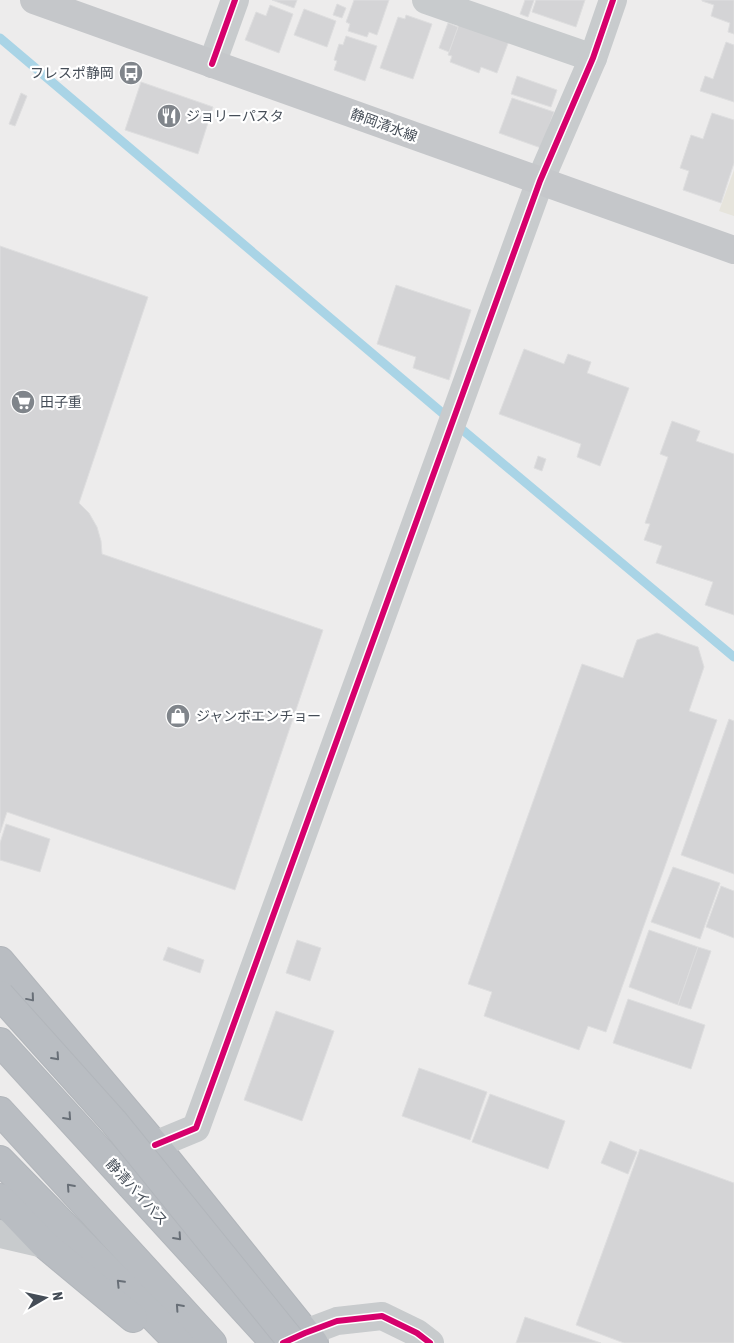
<svg xmlns="http://www.w3.org/2000/svg" width="734" height="1343" font-family="'Asap Condensed','Noto Sans JP',sans-serif">
<style>
.commercial{fill:#e6e4dc}
.lines{fill:none;stroke-linecap:round;stroke-linejoin:round}
.stream{stroke:#a9d4e6;stroke-width:9}
.building{fill:#d4d4d6;stroke:#dededf}
.highway-casing{stroke:#b2b6bb;stroke-width:30}
.street{stroke:#c8cbcd;stroke-width:28}
.primary{stroke:#c5c7ca;stroke-width:28}
.highway{stroke:#b9bdc2;stroke-width:28}
.highway-bridge-casing{stroke:#b2b6bb;stroke-width:30;stroke-linecap:butt}
.highway-bridge{stroke:#b9bdc2;stroke-width:28}
.cycleway-casing{stroke:#fff;stroke-width:9}
.cycleway{stroke:#d6006c;stroke-width:6}
.oneway{stroke:#686f77}
.labels{text-anchor:middle;dominant-baseline:central;stroke-width:4.5;stroke-linejoin:round;paint-order:stroke}
.poi-label{font-size:14px;fill:#454d57;stroke:#fff;text-anchor:start}
.street-label{font-size:14px;fill:#454d57;stroke:#fff}
</style>
<rect width="100%" height="100%" fill="#edecec"/>
<polygon class="commercial" points="734,170 734,216 719,211"/>
<g class="lines">
<polyline class="stream" points="0,38 440,411 734,657"/>
</g>
<g class="building">
<polygon points="272,0 297,0 294,8"/>
<polygon points="354,0 389,0 377,35 369,32 367,37 348,31 350,24 346,22"/>
<polygon points="525,0 534,0 528,17 520,14"/>
<polygon points="536,0 585,0 576,27 532,12"/>
<polygon points="702,0 734,0 734,34 728,32 730,23 711,16 714,5 702,1"/>
<polygon points="337,4 346,8 342,18 333,15"/>
<polygon points="270,5 293,14 279,53 245,40 256,12 266,16"/>
<polygon points="304,9 336,21 327,47 294,35"/>
<polygon points="406,15 432,24 413,79 380,68 398,17 405,19"/>
<polygon points="460,21 510,38 497,73 481,67 479,73 450,62 452,56 448,55"/>
<polygon points="448,23 458,27 449,52 439,48"/>
<polygon points="346,36 377,46 365,81 334,70 337,61 334,60 339,44 343,45"/>
<polygon points="726,42 734,45 734,102 700,91 705,76 713,79"/>
<polygon points="517,76 557,90 551,107 511,94"/>
<polygon points="141,82 213,107 198,154 125,130"/>
<polygon points="21,93 27,96 15,126 9,124"/>
<polygon points="512,98 554,112 541,148 499,133"/>
<polygon points="712,113 734,120 734,163 721,203 683,190 689,171 680,168 691,135 703,139"/>
<polygon points="0,246 148,297 79,503 89,513 97,527 101,541 102,554 323,630 235,890 7,812 0,833"/>
<polygon points="396,285 471,310 449,380 413,368 416,357 377,344"/>
<polygon points="524,349 564,364 568,354 591,362 587,373 629,388 600,466 577,457 581,444 499,414"/>
<polygon points="672,421 700,431 696,441 734,454 734,615 705,605 713,582 656,563 662,546 644,540 650,524 645,523 668,457 660,454"/>
<polygon points="538,456 546,459 542,471 534,468"/>
<polygon points="657,633 698,647 704,667 689,711 717,720 606,1032 588,1026 579,1050 484,1016 492,992 468,984 582,664 623,678 637,640"/>
<polygon points="729,719 734,721 734,874 681,855"/>
<polygon points="6,824 50,839 40,872 0,860 0,843"/>
<polygon points="673,867 720,883 700,939 651,922"/>
<polygon points="721,886 734,891 734,938 706,927"/>
<polygon points="649,930 698,947 678,1005 629,987"/>
<polygon points="297,940 321,948 310,981 286,973"/>
<polygon points="168,947 204,960 200,973 163,960"/>
<polygon points="698,947 711,951 691,1009 678,1005"/>
<polygon points="628,999 705,1025 691,1069 613,1043"/>
<polygon points="276,1011 334,1031 302,1121 244,1100"/>
<polygon points="419,1068 487,1092 470,1140 402,1116"/>
<polygon points="490,1094 565,1121 548,1169 472,1142"/>
<polygon points="610,1141 637,1152 628,1174 601,1163"/>
<polygon points="640,1149 734,1183 734,1343 624,1343 576,1325"/>
<polygon points="525,1317 601,1343 516,1343"/>
</g>
<g class="lines">
<g class="highway-casing">
<g id="highway">
<polyline points="0,961 155,1145 314,1343"/>
<polyline points="0,1042 275,1343"/>
<polyline points="0,1111 212,1343"/>
<polyline points="0,1160 179,1343"/>
<polyline points="0,1198 44,1244 133,1318"/>
</g>
</g>
<g class="street">
<polyline points="426,0 593,58"/>
<polyline points="212,64 235,0"/>
<polyline points="155,1145 196,1128 540,181 593,58 613,0"/>
<polyline points="0,1234 44,1244"/>
<polyline points="284,1342 305,1333 337,1321 382,1316 417,1333 430,1343"/>
</g>
<polyline class="primary" points="34,0 734,250"/>
<use href="#highway" class="highway"/>
<g class="highway-bridge-casing">
<polyline id="highway-bridge" points="0,995 114,1122 293,1343"/>
</g>
<use href="#highway-bridge" class="highway-bridge"/>
<g class="cycleway-casing">
<g id="cycleway">
<polyline points="212,64 235,0"/>
<polyline points="155,1145 196,1128 540,181 593,58 613,0"/>
<polyline points="283,1343 305,1333 337,1321 382,1316 417,1333 430,1343"/>
</g>
</g>
<use href="#cycleway" class="cycleway"/>
</g>
<defs><path id="oneway-chevron" d="M-2-3.5L2.5 0L-2 3.5" fill="none" stroke-width="1.6" stroke-linecap="round" stroke-linejoin="round" transform="scale(1.25)"/></defs>
<g class="oneway">
<use href="#oneway-chevron" transform="translate(31 998) rotate(50)"/>
<use href="#oneway-chevron" transform="translate(56 1057) rotate(48)"/>
<use href="#oneway-chevron" transform="translate(68 1117) rotate(48)"/>
<use href="#oneway-chevron" transform="translate(70 1187) rotate(-132)"/>
<use href="#oneway-chevron" transform="translate(178 1237) rotate(48)"/>
<use href="#oneway-chevron" transform="translate(120 1283) rotate(-134)"/>
<use href="#oneway-chevron" transform="translate(179 1307) rotate(-132)"/>
</g>
<defs>
<g id="bus-disc" transform="scale(1.25)"><circle r="9.5" fill="#80858b" stroke="#fff"/><path d="M-5-6H5V4H4V6H2V4H-2V6H-4V4H-5ZM-3.5-4V0h7V-4ZM-3.5 1.2v1.5H-2V1.2ZM2 1.2v1.5H3.5V1.2Z" fill="#fff"/></g>
<g id="restaurant-disc" transform="scale(1.25)"><circle r="9.5" fill="#80858b" stroke="#fff"/><path d="M-5-6h1v4h1v-4h1v4h1v-4h1v5L-1.5 .5V6h-2V.5L-5-1ZM5-6V6H3V1.5H1.5Q1.5-4 5-6Z" fill="#fff"/></g>
<g id="supermarket-disc" transform="scale(1.25)"><circle r="9.5" fill="#80858b" stroke="#fff"/><path d="M-6-5.5h2.5l.6 2H6L4.5 2H-2.5L-4.4-4H-6ZM-1.5 3.2a1.3 1.3 0 1 0 .1 0ZM3 3.2a1.3 1.3 0 1 0 .1 0Z" fill="#fff"/></g>
<g id="shop-disc" transform="scale(1.25)"><circle r="9.5" fill="#80858b" stroke="#fff"/><path d="M-5-2.5h2.3a2.7 3.5 0 0 1 5.4 0H5L5.5 6h-11ZM-1.5-2.5h3a1.5 2.3 0 0 0-3 0Z" fill="#fff"/></g>
</defs>
<g fill-rule="evenodd">
<use href="#bus-disc" x="131" y="73"/>
<use href="#restaurant-disc" x="169" y="116"/>
<use href="#supermarket-disc" x="23" y="402"/>
<use href="#shop-disc" x="178" y="716"/>
</g>
<g class="labels">
<g class="poi-label">
<text x="114" y="73" text-anchor="end">フレスポ静岡</text>
<text x="186" y="116">ジョリーパスタ</text>
<text x="40" y="402">田子重</text>
<text x="196" y="716">ジャンボエンチョー</text>
</g>
<g class="street-label">
<text transform="translate(384 125) rotate(20)">静岡清水線</text>
<text transform="translate(137 1192) rotate(48)">静清バイパス</text>
</g>
</g>
<g transform="translate(45 1298) rotate(81)" stroke="#ffffff" stroke-width="4" paint-order="stroke">
<path d="M0-4L9 19L0 12L-9 19Z" fill="#454d57"/>
<text y="-8" font-size="14" font-weight="bold" text-anchor="middle" fill="#454d57">N</text>
</g>
</svg>
